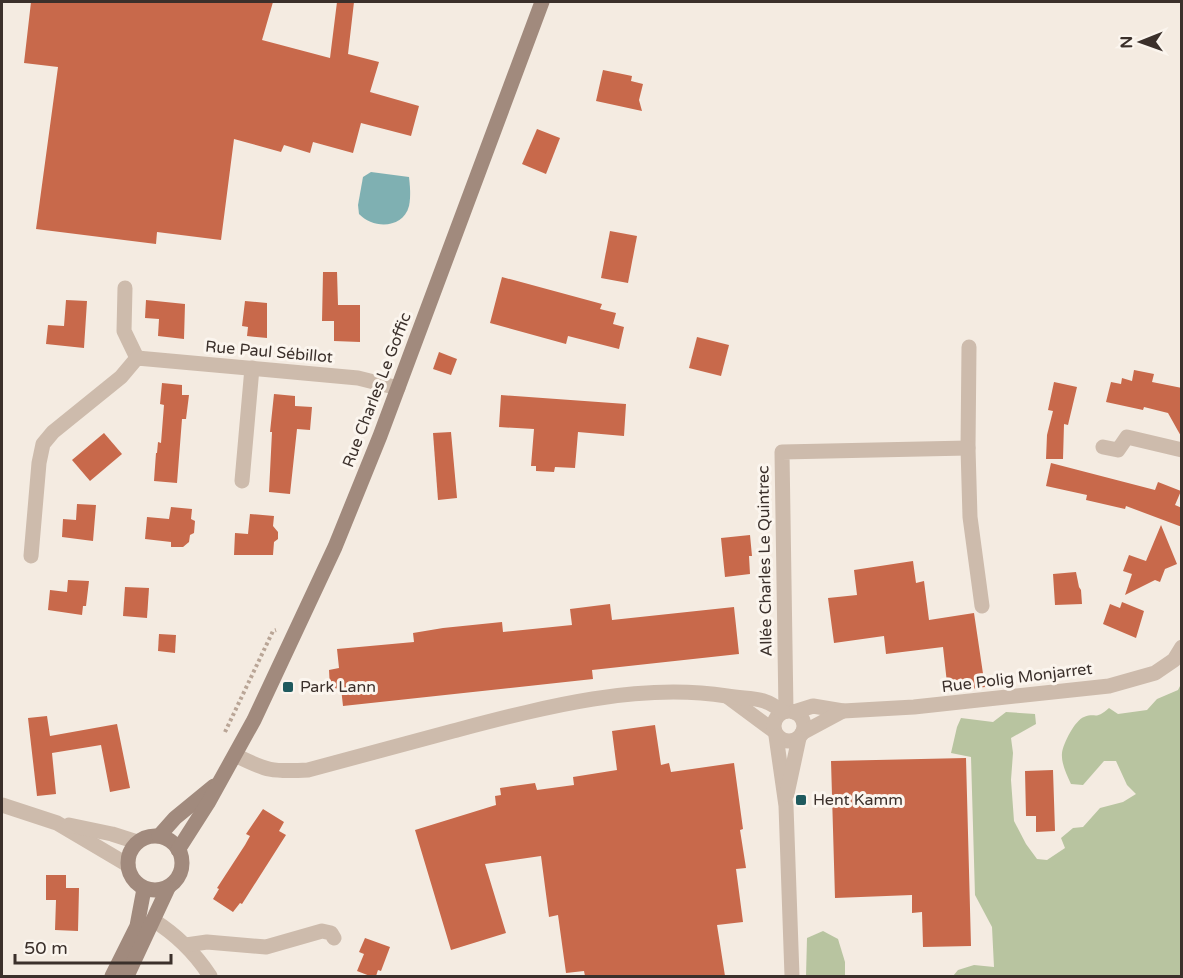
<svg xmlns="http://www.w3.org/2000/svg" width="1183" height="978" font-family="'Varela Round',sans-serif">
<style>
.green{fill:#b8c4a0}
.water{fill:#7fb0b2}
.building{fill:#c8694b}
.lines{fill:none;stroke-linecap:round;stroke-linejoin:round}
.path{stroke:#b9a596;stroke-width:4;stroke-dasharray:3 3;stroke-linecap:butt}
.street{stroke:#cdbbac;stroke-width:15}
.secondary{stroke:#a18a7d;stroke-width:15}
.poi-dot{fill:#1f5a5e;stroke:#fbf5ee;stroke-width:2}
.labels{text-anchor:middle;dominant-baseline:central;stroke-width:6;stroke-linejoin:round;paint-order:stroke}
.street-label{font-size:16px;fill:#3b302b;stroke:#fbf5ee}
.poi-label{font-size:16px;fill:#3b302b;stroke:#fbf5ee;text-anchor:start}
</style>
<rect width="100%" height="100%" fill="#f4ebe1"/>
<g class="green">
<path d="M 1181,684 L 1181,976 L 953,976 L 958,970 L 974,965 L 994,967 L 992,927 L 975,895 L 971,757 L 951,753 L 957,727 L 961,718 L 993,722 L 1006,712 L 1035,714 L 1036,724 L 1011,738 L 1013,753 L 1011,780 L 1014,821 L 1026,844 L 1037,859 L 1047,860 L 1065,848 L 1061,838 L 1073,828 L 1083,827 L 1100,808 L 1123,802 L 1136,794 L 1127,785 L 1116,761 L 1104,761 L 1083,785 L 1071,784 C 1067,775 1061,764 1062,753 C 1063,744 1075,720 1084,717 C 1097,712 1094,721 1109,708 L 1118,714 L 1147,710 L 1157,699 L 1178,690 Z"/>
<polygon points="823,931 838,939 845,962 845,976 806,976 807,938"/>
</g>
<path class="water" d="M 371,172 L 409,177 C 410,186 411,196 409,206 C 403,229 373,229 359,214 L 358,205 L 363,177 Z"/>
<g class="building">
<polygon points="31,2 273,2 262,40 330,58 337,2 354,2 348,54 379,62 370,92 419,106 411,136 361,123 353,153 313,142 310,153 284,145 281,152 234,139 221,240 157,232 156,244 36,229 58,67 24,63"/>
<polygon points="603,70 632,76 631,81 643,84 639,100 642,111 596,101"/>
<polygon points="537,129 560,138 546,174 522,164"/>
<polygon points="610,231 637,236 628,283 601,278"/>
<polygon points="323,272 337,272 338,305 360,305 360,342 334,341 334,321 322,321"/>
<polygon points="502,277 602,304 600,309 616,313 613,324 624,327 619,349 568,336 566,344 490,323"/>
<polygon points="66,300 87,301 84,348 46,344 48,325 64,326"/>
<polygon points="146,300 185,304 184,339 158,336 159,319 145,318"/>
<polygon points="245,301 267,303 267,338 247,336 248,327 242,326"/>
<polygon points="697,337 729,345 721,376 689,368"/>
<polygon points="439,352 457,359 451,375 433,369"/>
<polygon points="1134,370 1154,374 1152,382 1182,388 1182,438 1168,413 1144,407 1143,410 1106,402 1111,382 1121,384 1122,378 1132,381"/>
<polygon points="1054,382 1077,387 1068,425 1064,424 1063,459 1046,459 1047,435 1053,411 1048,410"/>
<polygon points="162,383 182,385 182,395 189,395 186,419 182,419 177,483 154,481 156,453 157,453 158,442 161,443 164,405 160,404"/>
<polygon points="274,394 295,396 295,406 312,407 310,430 297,429 290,494 269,492 272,432 270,432"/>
<polygon points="501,395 626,404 624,436 578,432 575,468 555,467 554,472 536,471 536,466 531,466 534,429 499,427"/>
<polygon points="451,432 457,498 438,500 433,433"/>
<polygon points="104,433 122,454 90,481 72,460"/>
<polygon points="1051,463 1155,490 1158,482 1181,491 1175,505 1182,508 1182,527 1126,506 1125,509 1086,500 1087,495 1046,486"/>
<polygon points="77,504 96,505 93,541 62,537 63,519 76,520"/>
<polygon points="171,507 192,509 191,519 195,521 194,533 190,535 189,542 183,547 171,547 171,542 145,539 147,517 169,519"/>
<polygon points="250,514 274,516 273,526 278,532 278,539 274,542 273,555 234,555 235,533 248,534"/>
<polygon points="1161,525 1177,564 1165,569 1160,582 1155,580 1125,595 1132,574 1123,571 1129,555 1146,561"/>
<polygon points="750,535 752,556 749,556 750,574 725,577 721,538"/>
<polygon points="913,561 916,583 924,581 929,620 974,613 985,687 948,692 943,647 886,654 884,636 834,643 828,598 857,595 854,570"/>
<polygon points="1076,572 1079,587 1081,590 1082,604 1055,605 1053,574"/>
<polygon points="68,580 89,581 86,606 83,606 82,615 48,610 50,590 67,592"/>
<polygon points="125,587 149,588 147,618 123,616"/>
<polygon points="1122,602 1144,611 1136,638 1103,624 1110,604 1120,608"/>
<polygon points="610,604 612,620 734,607 739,654 592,670 593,679 343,706 341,688 330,689 329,670 339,668 337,649 414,642 413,633 443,628 502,622 503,632 572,625 570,609"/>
<polygon points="159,634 176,635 175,653 158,651"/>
<polygon points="47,716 50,736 117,724 130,788 110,792 101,745 52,753 56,794 37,796 28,718"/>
<polygon points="655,725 661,765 669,763 671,772 734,763 743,829 740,830 746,868 736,869 743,922 717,925 725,976 585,976 584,971 566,973 558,915 549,917 541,856 485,864 506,933 451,950 415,830 496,805 495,796 501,795 500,788 535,783 537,790 574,785 573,777 617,770 612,731"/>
<polygon points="966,758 971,946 923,947 922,912 912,913 912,895 835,898 831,761"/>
<polygon points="1053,770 1055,831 1036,832 1036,816 1026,816 1025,771"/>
<polygon points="263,809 284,822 279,831 286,835 242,904 240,903 233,912 213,899 219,889 217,888 245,845 250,836 246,834"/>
<polygon points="46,875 66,875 66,888 79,888 78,931 55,930 56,900 46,900"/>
<polygon points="365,938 390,947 381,971 378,970 376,976 370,976 357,971 364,954 359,952"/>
</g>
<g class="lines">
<polyline class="path" points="225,732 273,631 276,630"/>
<g class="street">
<polyline points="125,288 124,331 137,358"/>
<polyline points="969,347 968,448 970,517 982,606"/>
<polyline points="1103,447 1118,450 1127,437 1182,450"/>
<polyline points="242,481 252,368"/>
<polyline points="31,556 39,463 43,444 53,432 121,377 137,358 358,378 398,388"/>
<polyline points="728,697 774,731"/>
<circle cx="789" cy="726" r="15"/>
<polyline points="786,711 782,452 968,448"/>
<polyline points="794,712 813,706 843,711 914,707 1109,686 1155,673 1174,660 1182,647"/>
<polyline points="802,733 843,711"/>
<polyline points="776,736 786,806 792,976"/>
<path d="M 235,755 C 267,771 272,772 308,770 C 356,757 405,744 453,731 C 541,708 636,682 727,696 C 752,700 761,695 783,712"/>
<polyline points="787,794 799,738"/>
<polyline points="2,805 57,823 128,865"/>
<polyline points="69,825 112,834 137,842"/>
<path d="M 153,920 C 177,935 195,953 210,976"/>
<polyline points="186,945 207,942 266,947 322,931 331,933 334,938"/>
</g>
<g class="secondary">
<circle cx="155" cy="863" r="27"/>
<polyline points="159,836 175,818 214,786"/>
<polyline points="178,850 208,803 254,720 335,547 380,436 542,2"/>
<polyline points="112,976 137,926 144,889"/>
<polyline points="127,976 168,888"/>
</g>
</g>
<g class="poi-dot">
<rect x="282" y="681" width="12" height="12" rx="3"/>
<rect x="795" y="794" width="12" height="12" rx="3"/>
</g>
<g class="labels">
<g class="street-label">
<text transform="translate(269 352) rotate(5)">Rue Paul Sébillot</text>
<text transform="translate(377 390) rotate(-69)">Rue Charles Le Goffic</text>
<text transform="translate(765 561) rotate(-91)">Allée Charles Le Quintrec</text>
<text transform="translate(1017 678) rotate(-7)">Rue Polig Monjarret</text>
</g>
<g class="poi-label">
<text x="300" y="687">Park Lann</text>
<text x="813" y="800">Hent Kamm</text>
</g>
</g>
<rect width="1183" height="978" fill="none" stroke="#3b302b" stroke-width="6"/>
<g transform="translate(1141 42) rotate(269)" stroke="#fbf5ee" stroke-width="4.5" paint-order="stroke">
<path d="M0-4.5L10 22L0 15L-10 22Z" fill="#3b302b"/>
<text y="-9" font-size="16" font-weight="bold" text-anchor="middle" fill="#3b302b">N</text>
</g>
<path d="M15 954v9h156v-9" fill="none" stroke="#3b302b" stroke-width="3"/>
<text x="24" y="954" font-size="18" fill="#3b302b" stroke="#fbf5ee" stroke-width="4.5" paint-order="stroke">50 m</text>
</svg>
